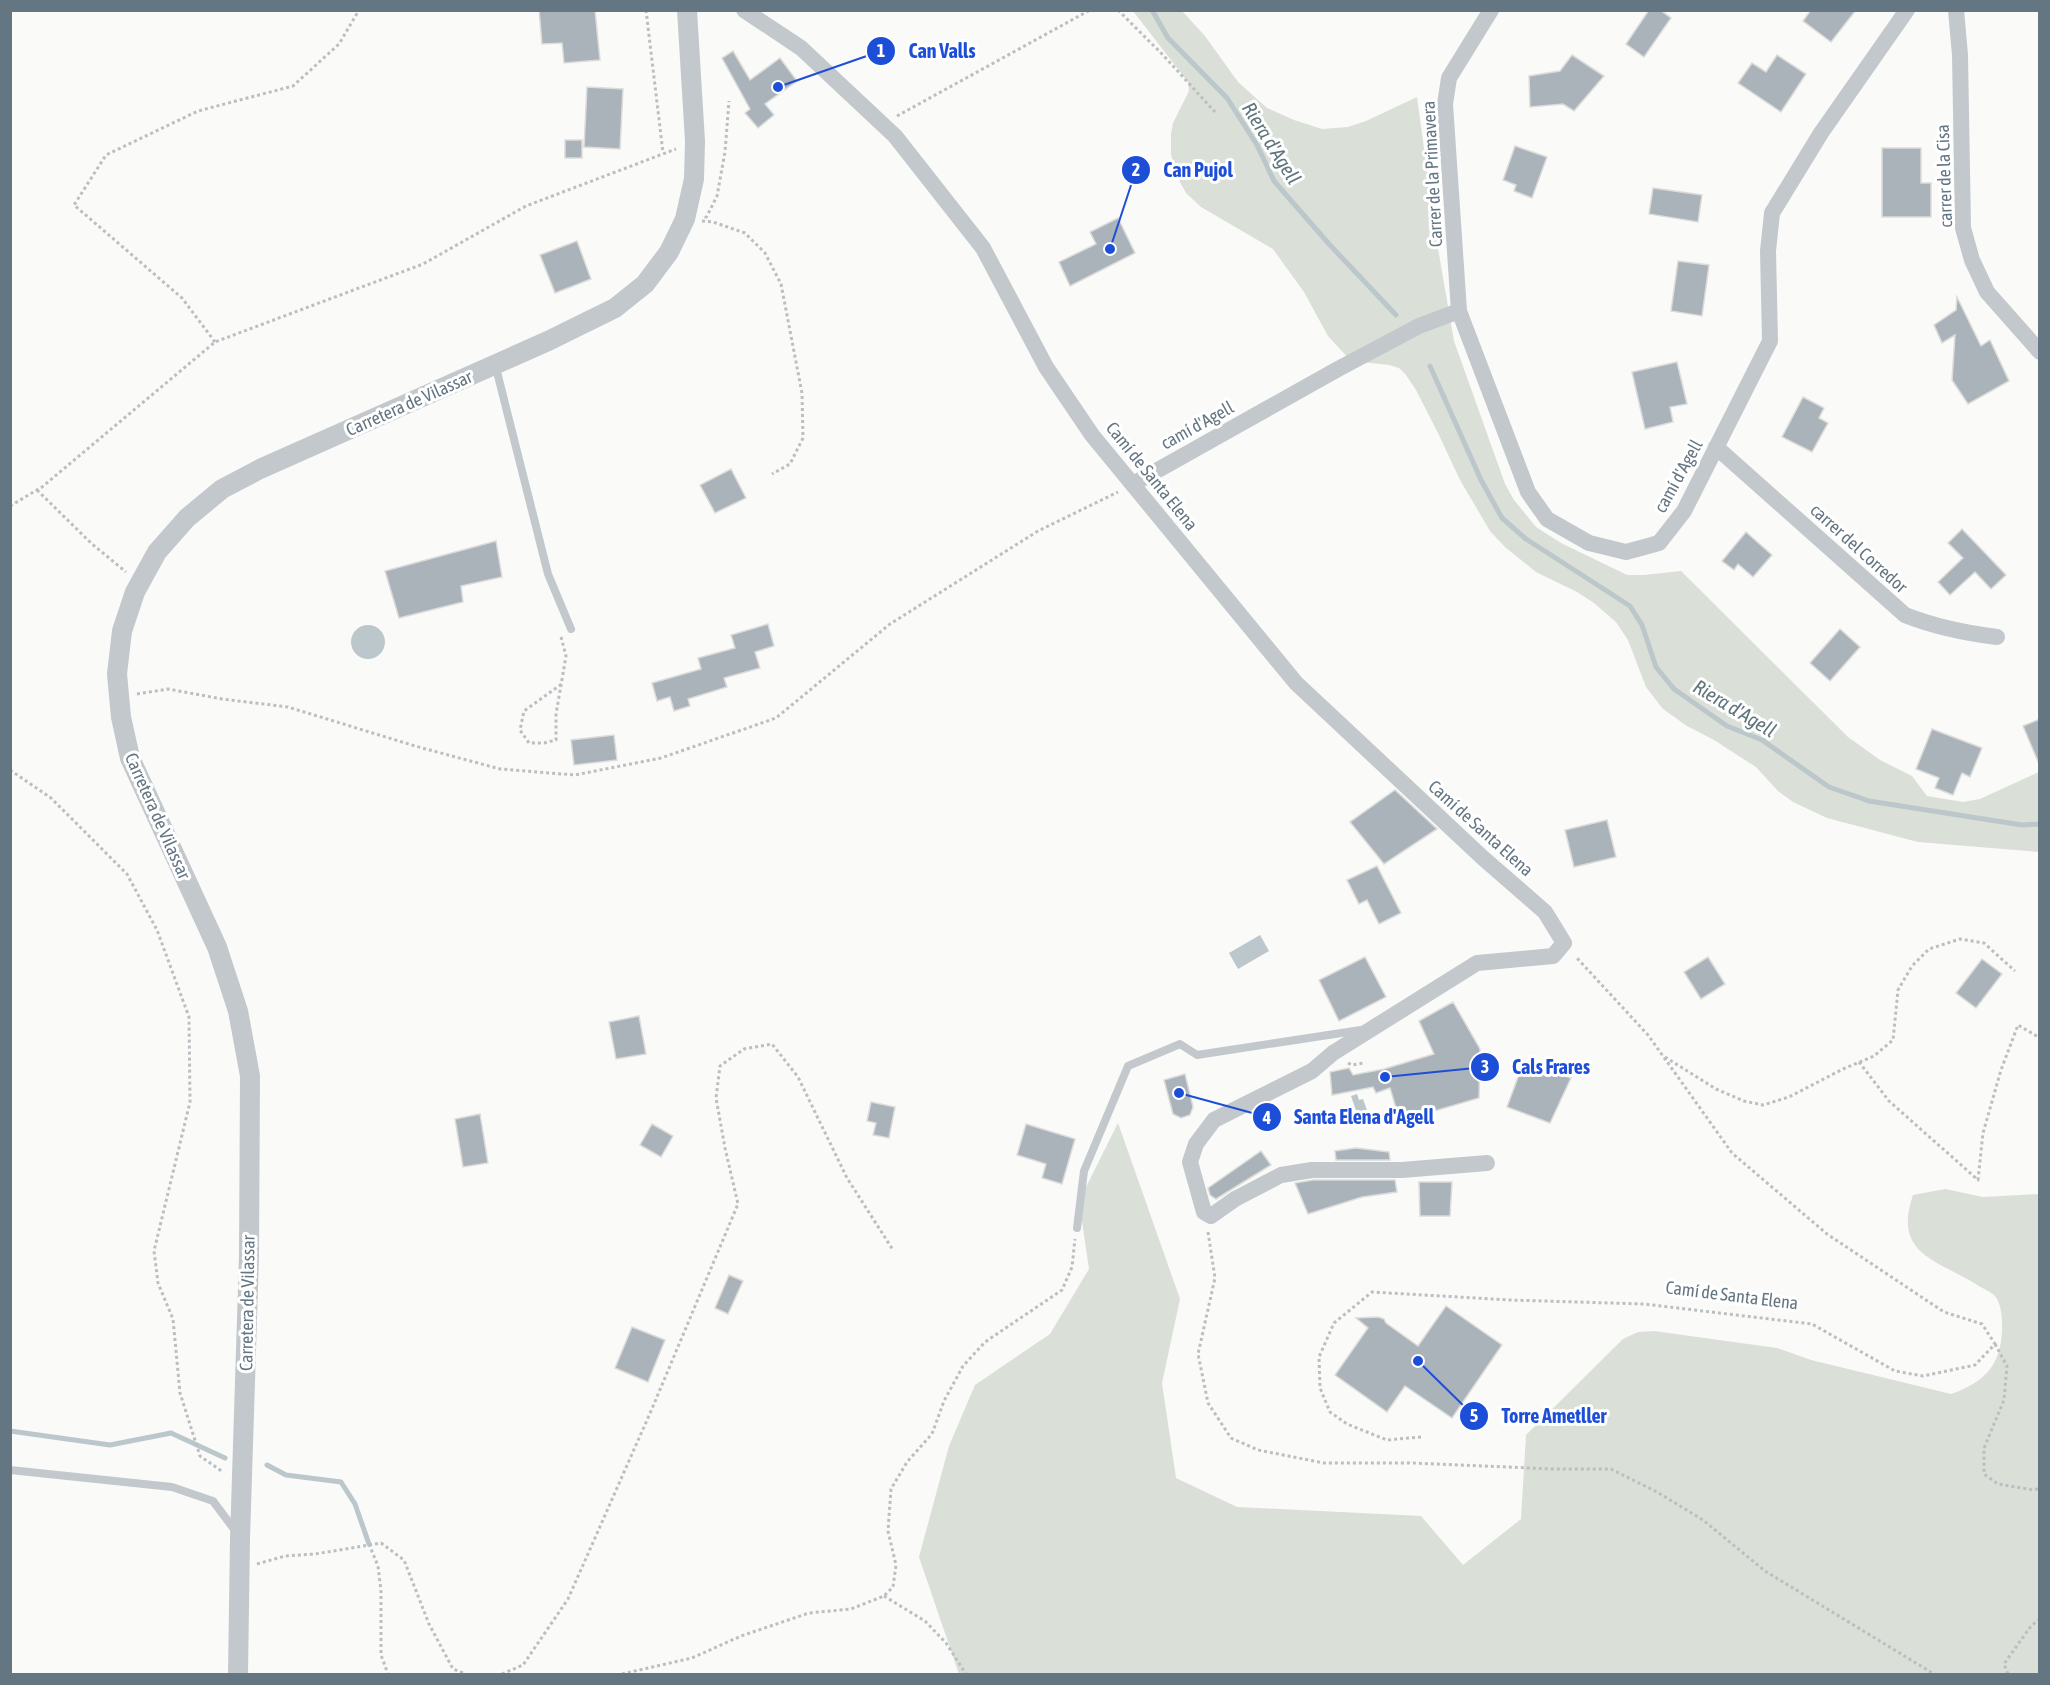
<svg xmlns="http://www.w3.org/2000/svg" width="2050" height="1685" font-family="'Asap Condensed',sans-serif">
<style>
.green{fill:#dadfd7}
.water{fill:#bbc7cb}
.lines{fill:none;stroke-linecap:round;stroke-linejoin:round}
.stream{stroke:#bbc7cb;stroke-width:5}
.building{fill:#aab3b9;stroke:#dcdcda;stroke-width:1.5}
.path{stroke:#bbbfc2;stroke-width:3;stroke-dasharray:3 3;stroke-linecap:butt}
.service{stroke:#c3c8cc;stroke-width:8}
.minor{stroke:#c3c8cc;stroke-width:16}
.tertiary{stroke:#c3c8cc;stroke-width:20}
.labels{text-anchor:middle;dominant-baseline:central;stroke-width:6;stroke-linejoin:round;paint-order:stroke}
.street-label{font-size:18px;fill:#657683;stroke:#fff}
.water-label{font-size:20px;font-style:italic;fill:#60757c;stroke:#fff}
.leader{fill:none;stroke:#1d4ed8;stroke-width:2}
.callout-dot{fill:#1d4ed8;stroke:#fff;stroke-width:2}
.mark-label{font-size:18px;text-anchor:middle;font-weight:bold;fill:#fff}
.callout-label{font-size:20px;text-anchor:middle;font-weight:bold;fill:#1d4ed8;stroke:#fff;stroke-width:6;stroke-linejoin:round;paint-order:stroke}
</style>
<rect width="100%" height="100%" fill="#fafaf8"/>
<g class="green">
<polygon points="1133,11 1182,11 1205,36 1238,82 1267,108 1294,120 1322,129 1348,127 1366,121 1417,97 1435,231 1454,341 1505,484 1514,500 1536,527 1561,543 1627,575 1644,575 1681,571 1848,737 1880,760 1912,776 1927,796 1963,802 1980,799 2039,772 2039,852 1918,842 1827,818 1793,802 1778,791 1756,767 1714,740 1687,726 1663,709 1646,687 1628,640 1616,622 1594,603 1577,592 1536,572 1505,547 1490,531 1460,480 1438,433 1416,390 1406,375 1399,368 1389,365 1351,361 1328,336 1304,292 1273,249 1201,207 1186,193 1176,175 1171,154 1171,134 1173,123 1189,91 1188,82"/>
<path d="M 1118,1123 L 1180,1299 L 1162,1383 L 1176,1478 L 1237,1507 L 1421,1516 L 1463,1565 L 1521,1519 L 1526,1435 L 1623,1339 L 1638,1332 L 1654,1331 L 1777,1348 L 1811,1360 L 1951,1394 C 1988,1381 2003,1362 2002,1322 C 2002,1314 2000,1302 1995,1296 C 1991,1292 1984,1289 1979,1286 C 1939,1260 1892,1256 1913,1195 L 1945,1189 L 1983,1197 L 2039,1194 L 2039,1674 L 959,1674 L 919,1557 L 949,1446 L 975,1385 L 1050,1334 L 1089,1269 L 1079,1201 Z"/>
</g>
<g class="water">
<circle cx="368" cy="642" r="17"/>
<polygon points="1260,935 1269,951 1238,969 1229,953"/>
<polygon points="1357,1094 1359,1100 1363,1099 1370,1119 1360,1122 1351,1096"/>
</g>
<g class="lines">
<g class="stream">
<polyline points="1152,10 1168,38 1227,98 1257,145 1274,181 1329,244 1396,315"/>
<polyline points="1430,366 1481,480 1502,518 1526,539 1630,606 1642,625 1656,667 1674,689 1727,726 1762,740 1829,787 1869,801 2022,825 2040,824"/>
<polyline points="10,1431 110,1445 171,1433 225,1458"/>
<polyline points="267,1465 286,1475 341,1482 355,1504 369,1544"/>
</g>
</g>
<g class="building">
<polygon points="539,10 595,10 600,60 564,63 562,43 542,44"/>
<polygon points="1649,10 1660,10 1671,18 1644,57 1626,44"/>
<polygon points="1811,10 1856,10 1831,42 1803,21"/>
<polygon points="733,51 750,80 780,58 797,81 765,104 774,115 758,128 745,113 750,109 722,58"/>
<polygon points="1572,55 1604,76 1574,111 1563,104 1530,107 1529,76 1560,71"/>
<polygon points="1777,55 1806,74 1781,112 1738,83 1752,63 1766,72"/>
<polygon points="587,87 623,89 620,149 584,147"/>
<rect x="565" y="140" width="17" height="18"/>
<polygon points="1515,146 1547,157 1532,198 1514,191 1516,185 1503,180"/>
<polygon points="1882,148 1921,148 1921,183 1931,183 1931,217 1882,217"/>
<polygon points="1653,188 1702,195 1698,222 1649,214"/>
<polygon points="1118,218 1135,253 1070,286 1059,262 1096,244 1090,232"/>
<polygon points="577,241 591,279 555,293 540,255"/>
<polygon points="1678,261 1709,265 1702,316 1671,311"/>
<polygon points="1957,297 1981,346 1990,340 2009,381 1968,404 1952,380 1955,335 1942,343 1934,325 1956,310"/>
<polygon points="1677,362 1687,404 1670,407 1673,422 1645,429 1632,372"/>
<polygon points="1803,397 1824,408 1819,418 1828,423 1812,452 1782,437"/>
<polygon points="731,469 746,498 715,513 700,485"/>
<polygon points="1962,529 2006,575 1991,589 1975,572 1950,595 1938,582 1963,558 1948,543"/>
<polygon points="1746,532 1772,555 1753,577 1738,564 1734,570 1722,561"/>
<polygon points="496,541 502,577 461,586 463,602 399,618 385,571"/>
<polygon points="768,624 774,646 755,652 760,668 724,678 727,687 688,699 690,706 674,711 670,697 657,701 652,683 701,669 698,658 735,648 731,635"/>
<polygon points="1840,629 1860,647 1830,681 1810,663"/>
<polygon points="2040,719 2040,764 2039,764 2023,726"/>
<polygon points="1932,729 1982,748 1970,777 1962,773 1953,795 1935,788 1939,778 1916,769"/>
<polygon points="614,735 617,760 574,765 571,740"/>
<polygon points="1395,790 1437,829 1384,864 1350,822"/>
<polygon points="1607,820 1616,857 1574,867 1565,830"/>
<polygon points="1377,866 1401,913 1379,924 1367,900 1359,904 1347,880"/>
<polygon points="1365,957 1386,997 1339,1021 1319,980"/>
<polygon points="1708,957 1725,984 1701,999 1684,972"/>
<polygon points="1982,959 2002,974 1976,1008 1956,993"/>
<polygon points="1453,1002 1480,1049 1479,1098 1400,1121 1390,1088 1376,1093 1373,1087 1332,1095 1330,1072 1349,1068 1353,1075 1384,1069 1434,1054 1419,1021"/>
<polygon points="639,1016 646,1054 616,1059 609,1022"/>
<polygon points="1524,1061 1571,1078 1550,1123 1507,1107"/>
<polygon points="1185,1074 1193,1107 1190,1115 1181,1118 1173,1114 1164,1080"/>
<polygon points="871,1102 895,1107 889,1138 873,1135 876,1123 867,1121"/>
<polygon points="480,1114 488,1163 463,1167 455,1119"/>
<polygon points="652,1124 673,1136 661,1157 640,1145"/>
<polygon points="1026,1124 1075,1139 1062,1184 1042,1178 1046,1164 1017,1155"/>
<polygon points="1356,1148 1389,1152 1390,1160 1336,1160 1335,1151"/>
<polygon points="1261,1151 1271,1165 1216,1199 1210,1195 1208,1188"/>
<polygon points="1313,1180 1395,1180 1397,1192 1362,1197 1308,1214 1295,1183"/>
<polygon points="1419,1182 1452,1182 1450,1216 1420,1216"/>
<polygon points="729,1275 743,1281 728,1314 715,1308"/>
<polygon points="1446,1306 1502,1345 1452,1418 1405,1386 1387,1412 1335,1375 1368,1328 1356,1318 1378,1317 1384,1319 1386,1323 1418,1346"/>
<polygon points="632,1327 665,1340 648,1382 615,1368"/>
</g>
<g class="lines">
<g class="path">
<polyline points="646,10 663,153"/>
<polyline points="1118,10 1163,55 1215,112"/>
<polyline points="897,116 1090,10"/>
<polyline points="705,218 707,216 717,196 725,152 729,101"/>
<polyline points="702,221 713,222 745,233 765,253 781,284 802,393 803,438 790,464 772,474"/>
<polyline points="215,342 182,298 74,205 106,155 198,111 293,86 339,44 359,10"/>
<polyline points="37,490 92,544 126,572"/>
<polyline points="10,506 42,487 215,342 423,264 526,206 676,149"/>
<polyline points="561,637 566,656 556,714 556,740 544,743 529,743 520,730 524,711 563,683"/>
<polyline points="137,694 168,689 222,699 288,707 415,746 500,769 575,775 661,758 776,718 890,624 1038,531 1118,492"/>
<polyline points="10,770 51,798 127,874 157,930 189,1017 190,1102 154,1251 158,1283 173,1319 180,1393 200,1456 223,1472"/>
<polyline points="1665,1057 1716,1089 1744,1101 1763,1105 1789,1097 1843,1069 1874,1056 1893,1040 1898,990 1912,966 1929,949 1960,939 1984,943 2015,971"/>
<polyline points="1859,1062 1889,1101 1978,1180 1983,1133 2001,1070 2018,1025 2040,1038"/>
<polyline points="1348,1063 1352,1065 1363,1063"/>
<polyline points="1208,1232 1215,1278 1198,1354 1208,1403 1231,1438 1258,1450 1324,1463 1413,1463 1553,1469 1611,1469 1657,1492 1703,1520 1765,1571 1934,1674"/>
<polyline points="1995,1344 2007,1366 2004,1400 1984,1448 1984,1474 1998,1484 2034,1490 2040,1488"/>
<polyline points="1421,1437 1387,1440 1347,1424 1330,1412 1320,1388 1319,1357 1334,1323 1372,1292 1510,1300 1644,1304 1812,1324 1895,1371 1923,1376 1975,1365 1995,1344 1982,1324 1944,1312 1827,1234 1732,1153 1648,1035 1576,957"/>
<polyline points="369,1544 378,1566 381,1591 381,1655 388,1674"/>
<polyline points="257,1564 285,1556 315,1554 381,1543 404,1560 429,1624 453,1669 466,1674"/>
<polyline points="884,1596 925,1621 946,1643 966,1674"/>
<polyline points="502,1674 523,1665 568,1599 651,1411 738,1204 725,1148 716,1098 720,1066 744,1049 772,1044 798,1077 847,1178 893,1250"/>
<polyline points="622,1674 692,1658 741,1636 809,1613 851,1609 884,1596 893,1587 896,1565 888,1531 891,1489 907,1462 932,1434 944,1401 963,1366 985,1342 1062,1290 1072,1267 1075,1239"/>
<polyline points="2008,1674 2004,1664 2031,1626 2040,1619"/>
</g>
<g class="service">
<polyline points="495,364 548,574 571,629"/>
<polyline points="1077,1228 1084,1171 1128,1066 1180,1044 1197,1055 1361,1030"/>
<polyline points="10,1470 172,1487 213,1501 237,1533"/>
</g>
<g class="minor">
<polyline points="744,10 801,48 895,136 983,248 1046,367 1092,435 1296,683 1483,858 1545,912 1564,943 1553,956 1477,963 1333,1053 1312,1071 1214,1120 1196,1144 1190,1162 1204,1212 1211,1216 1235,1199 1281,1175 1312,1170 1402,1170 1487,1163"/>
<polyline points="1956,10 1960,55 1963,228 1972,260 1987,292 2040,352"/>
<polyline points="1459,311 1445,104 1449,78 1491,10"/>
<path d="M 1716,447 L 1905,615 C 1935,627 1965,633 1997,637"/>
<polyline points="1133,484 1338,369 1419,326 1459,311 1528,492 1547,519 1589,543 1626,552 1659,543 1684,511 1770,341 1768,251 1772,213 1821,133 1907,10"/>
</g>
<polyline class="tertiary" points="238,1674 240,1539 249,1256 250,1076 238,1011 217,947 130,758 121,717 117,674 122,631 135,592 157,552 187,518 222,489 260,469 548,341 615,308 645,284 669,252 685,219 694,179 695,141 687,10"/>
</g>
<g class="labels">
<g class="street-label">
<text transform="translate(1432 174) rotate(-93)">Carrer de la Primavera</text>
<text transform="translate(1944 176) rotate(-92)">carrer de la Cisa</text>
<text transform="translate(409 403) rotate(-24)">Carretera de Vilassar</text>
<text transform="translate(1197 425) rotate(-29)">camí d'Agell</text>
<text transform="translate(1152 476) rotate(51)">Camí de Santa Elena</text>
<text transform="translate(1678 476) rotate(-61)">camí d'Agell</text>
<text transform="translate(1859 548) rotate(42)">carrer del Corredor</text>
<text transform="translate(158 816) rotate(66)">Carretera de Vilassar</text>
<text transform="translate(1481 828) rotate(42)">Camí de Santa Elena</text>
<text transform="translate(1732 1295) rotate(7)">Camí de Santa Elena</text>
<text transform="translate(247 1303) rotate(-89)">Carretera de Vilassar</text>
</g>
<g class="water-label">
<text transform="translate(1272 143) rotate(58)">Riera d'Agell</text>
<text transform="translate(1735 708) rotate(31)">Riera d'Agell</text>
</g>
</g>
<path class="leader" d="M778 87L881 51M1110 249L1136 170M1385 1077L1485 1067M1179 1093L1267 1117M1418 1361L1474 1416"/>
<g class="callout-dot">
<circle cx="778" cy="87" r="6"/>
<circle cx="1110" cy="249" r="6"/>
<circle cx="1385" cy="1077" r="6"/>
<circle cx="1179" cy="1093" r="6"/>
<circle cx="1418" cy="1361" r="6"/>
<circle cx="881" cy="51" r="15"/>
<circle cx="1136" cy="170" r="15"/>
<circle cx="1485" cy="1067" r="15"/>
<circle cx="1267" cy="1117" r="15"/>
<circle cx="1474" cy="1416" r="15"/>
</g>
<g class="mark-label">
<text x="881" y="57">1</text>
<text x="1136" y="176">2</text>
<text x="1485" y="1073">3</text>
<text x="1267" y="1124">4</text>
<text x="1474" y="1422">5</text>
</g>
<g class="callout-label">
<text x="942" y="58">Can Valls</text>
<text x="1198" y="177">Can Pujol</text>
<text x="1551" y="1074">Cals Frares</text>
<text x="1364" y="1124">Santa Elena d'Agell</text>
<text x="1554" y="1423">Torre Ametller</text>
</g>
<rect width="2050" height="1685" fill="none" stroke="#657683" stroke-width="24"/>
</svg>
